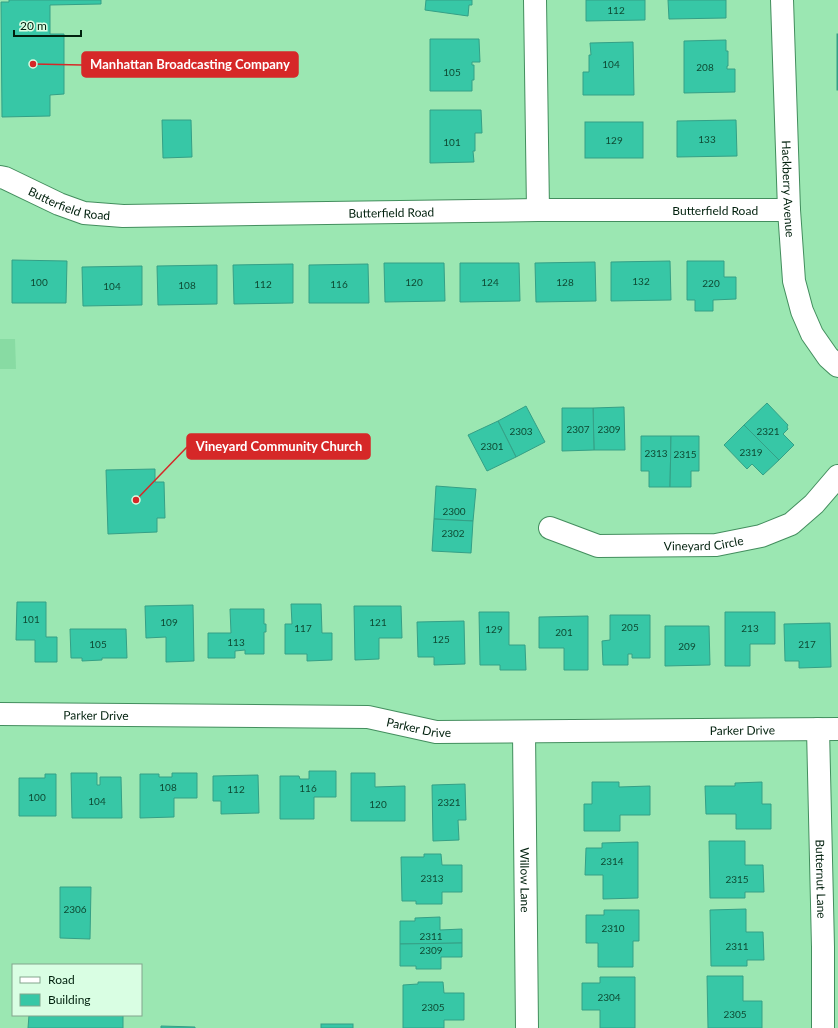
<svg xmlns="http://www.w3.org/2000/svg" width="838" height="1028" font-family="Lato,sans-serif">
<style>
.built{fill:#88dba3}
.building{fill:#37c7a6;stroke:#34a086}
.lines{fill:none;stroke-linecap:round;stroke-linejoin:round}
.minor-casing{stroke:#438e5e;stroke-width:24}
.minor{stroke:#fff;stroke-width:22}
.labels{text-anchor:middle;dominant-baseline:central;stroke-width:4;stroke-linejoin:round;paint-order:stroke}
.number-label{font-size:10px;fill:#0e4a33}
.street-label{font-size:12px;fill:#01200d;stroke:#d9fee3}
.leader{fill:none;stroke:#d62828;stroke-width:1.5}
.callout-dot{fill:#d62828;stroke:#d9fee3;stroke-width:1.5}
.callout{fill:#d62828;stroke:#d62828;stroke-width:1.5}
.callout-label{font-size:13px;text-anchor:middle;font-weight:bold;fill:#fff}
</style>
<rect width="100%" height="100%" fill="#9be7b2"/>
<polygon class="built" points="0,339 15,339 16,369 0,369"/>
<g class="building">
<polygon points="9,0 101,0 101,4 50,5 50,34 64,34 64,94 50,95 50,116 2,117 1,2 9,2"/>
<polygon points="426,0 472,0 472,5 469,5 468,16 425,10"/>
<polygon points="586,0 645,0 645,20 586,21"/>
<polygon points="668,0 726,0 726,18 669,19"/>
<rect x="837" y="34" width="1" height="56"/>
<polygon points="430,39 479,39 480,62 472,62 472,65 474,65 474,80 472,80 472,91 430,91"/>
<polygon points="726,40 726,51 728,51 728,66 727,66 727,69 735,69 735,92 684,93 684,41"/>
<polygon points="633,42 634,95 583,95 583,72 589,72 589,55 591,55 590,43"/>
<polygon points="430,110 481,110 482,133 475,133 475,151 473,151 474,162 430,163"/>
<polygon points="162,120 191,120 192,157 163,158"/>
<polygon points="736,120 737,156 677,157 677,121"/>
<rect x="585" y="122" width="58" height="36"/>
<polygon points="12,260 67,261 66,303 12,303"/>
<polygon points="670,261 671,300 611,301 611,262"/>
<polygon points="687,261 724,261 724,277 736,277 736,299 713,300 713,311 695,311 695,300 687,300"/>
<polygon points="595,262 596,301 536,302 535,263"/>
<polygon points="384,263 444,263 445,301 385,302"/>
<polygon points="460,263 519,263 520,301 460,302"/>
<polygon points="293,264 293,303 234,304 233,265"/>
<polygon points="368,264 369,303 309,303 309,265"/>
<polygon points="217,265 217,304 158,305 157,266"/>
<polygon points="142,266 142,305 83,306 82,267"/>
<polygon points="767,403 788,425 787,427 788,429 783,434 794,445 779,460 744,425"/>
<polygon points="526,406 545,442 516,457 498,421"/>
<polygon points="624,407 625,450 594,450 593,408"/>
<polygon points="562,408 593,408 594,450 562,451"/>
<polygon points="498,421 516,457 487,471 468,435"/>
<polygon points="744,425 779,460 763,475 752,464 747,469 724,445"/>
<polygon points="641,436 671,436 670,487 649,487 649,471 641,471"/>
<polygon points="671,436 699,436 699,471 691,471 691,487 670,487"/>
<polygon points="155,469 155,482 164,482 165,518 157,518 157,532 108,534 106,470"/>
<polygon points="436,486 476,489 473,521 434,519"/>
<polygon points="434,519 473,521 471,553 432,551"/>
<polygon points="17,602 46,602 46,637 57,637 57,662 35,662 35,640 16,640"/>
<polygon points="291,604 321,604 322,633 332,633 332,660 307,661 307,654 285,654 285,624 292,624"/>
<polygon points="193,605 194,661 166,662 166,637 146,638 145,606"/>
<polygon points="354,606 401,606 402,638 379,638 379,659 355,660"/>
<polygon points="230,609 264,609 264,624 266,624 266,632 264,632 264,654 245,654 245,650 235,651 235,658 208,658 208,633 231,633"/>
<polygon points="479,612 509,612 509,645 525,645 526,670 500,670 500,665 480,665"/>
<polygon points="725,612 775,612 775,644 750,644 750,666 725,666"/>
<polygon points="610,615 650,615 650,658 632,658 632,654 628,654 628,665 603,665 602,641 610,640"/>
<polygon points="588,616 588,670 564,670 564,648 539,648 539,617"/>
<polygon points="464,621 465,664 434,665 434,657 418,657 417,622"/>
<polygon points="830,623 831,667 799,668 799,661 785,661 784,624"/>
<polygon points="665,626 709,626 710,665 665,666"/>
<polygon points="70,629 126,629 127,658 102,658 102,660 82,661 82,658 71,658"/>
<polygon points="309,771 336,771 336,797 314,797 314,819 280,819 280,776 299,776 300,779 309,779"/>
<polygon points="71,773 97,773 97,785 100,785 100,777 121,777 122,818 72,818"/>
<polygon points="172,773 197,773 197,798 174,798 174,817 140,818 140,774 159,774 159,777 172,777"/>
<polygon points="351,773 375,773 375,787 405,786 405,821 351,821"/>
<polygon points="45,774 56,774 56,816 19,816 19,778 45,778"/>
<polygon points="258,775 259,813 221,814 221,801 213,801 213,776"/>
<polygon points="592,782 619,782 619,787 650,786 650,815 620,815 620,831 584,831 584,804 592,804"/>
<polygon points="762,782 762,804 771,804 771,829 736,829 736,814 706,814 705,786 735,786 735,783"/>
<polygon points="465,784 466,820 458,820 459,840 433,841 432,785"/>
<polygon points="709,841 745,841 745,865 763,865 764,892 745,892 745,898 710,898"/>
<polygon points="638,842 638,898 603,899 603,875 585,875 586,848 602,848 602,843"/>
<polygon points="424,854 441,854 442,865 462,865 462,892 442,892 442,904 416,904 416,901 402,901 401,857 424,857"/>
<polygon points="60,887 91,887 90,939 60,938"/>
<polygon points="746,909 746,932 763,932 764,960 747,960 747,966 711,966 710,910"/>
<polygon points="604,910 639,910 639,941 633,941 633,967 598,967 598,943 586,943 586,915 604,915"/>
<polygon points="440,917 440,930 462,929 462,943 400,944 400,921 415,921 415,918"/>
<polygon points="462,943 462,957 441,957 441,969 416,969 416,966 400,966 400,944"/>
<polygon points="707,976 743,976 743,1001 762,1001 762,1028 708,1028"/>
<polygon points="600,977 635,977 635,1028 600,1028 600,1010 582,1010 582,983 600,983"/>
<polygon points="418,982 443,982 444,993 464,993 464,1020 444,1020 444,1028 403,1028 403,985 418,984"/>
<polygon points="29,1015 123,1015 123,1028 28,1028"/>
<rect x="321" y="1024" width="32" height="4"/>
<polygon points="161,1026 195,1027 195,1028 161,1028"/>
</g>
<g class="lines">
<g class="minor-casing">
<g id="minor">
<polyline points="535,0 538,210"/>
<path id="s1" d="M 782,0 L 789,210 L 794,281 L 802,311 L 812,334 L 828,357 L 838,366"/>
<path id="s2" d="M 0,177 L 5,178 L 59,204 L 84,213 L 123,216 L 538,210 L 789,210"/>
<path id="s3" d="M 550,528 L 598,546 L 716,545 L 761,536 L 791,524 L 814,504 L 838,476"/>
<path id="s4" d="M 0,714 L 368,717 L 436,732 L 838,729"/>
<path id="s5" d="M 818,729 L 823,947 L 823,1028"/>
<path id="s6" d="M 524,732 L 527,1028"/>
</g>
</g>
<use href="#minor" class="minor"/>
</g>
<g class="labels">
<g class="number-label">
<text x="616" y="10">112</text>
<text x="611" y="64">104</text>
<text x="705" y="67">208</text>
<text x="452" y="72">105</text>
<text x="707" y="139">133</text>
<text x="614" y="140">129</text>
<text x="452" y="142">101</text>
<text x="641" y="281">132</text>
<text x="39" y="282">100</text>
<text x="414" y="282">120</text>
<text x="490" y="282">124</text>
<text x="565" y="282">128</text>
<text x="711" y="283">220</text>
<text x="263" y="284">112</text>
<text x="339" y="284">116</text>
<text x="187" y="285">108</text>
<text x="112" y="286">104</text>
<text x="578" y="429">2307</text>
<text x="609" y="429">2309</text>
<text x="521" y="431">2303</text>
<text x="768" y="431">2321</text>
<text x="492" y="446">2301</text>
<text x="751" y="452">2319</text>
<text x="656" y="453">2313</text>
<text x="685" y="454">2315</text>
<text x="454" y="511">2300</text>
<text x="453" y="533">2302</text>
<text x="31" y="619">101</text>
<text x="169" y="622">109</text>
<text x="378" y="622">121</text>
<text x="630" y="627">205</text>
<text x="303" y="628">117</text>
<text x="750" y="628">213</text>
<text x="494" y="629">129</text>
<text x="564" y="632">201</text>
<text x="441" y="639">125</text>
<text x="236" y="642">113</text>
<text x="98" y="644">105</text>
<text x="807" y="644">217</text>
<text x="687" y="646">209</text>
<text x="168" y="787">108</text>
<text x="308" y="788">116</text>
<text x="236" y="789">112</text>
<text x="37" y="797">100</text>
<text x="97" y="801">104</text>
<text x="449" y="802">2321</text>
<text x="378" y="804">120</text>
<text x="612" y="861">2314</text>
<text x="432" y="878">2313</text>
<text x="737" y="879">2315</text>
<text x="75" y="909">2306</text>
<text x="613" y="928">2310</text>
<text x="431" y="936">2311</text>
<text x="737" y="946">2311</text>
<text x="431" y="950">2309</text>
<text x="609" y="997">2304</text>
<text x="433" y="1007">2305</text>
<text x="735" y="1014">2305</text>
</g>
<g class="street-label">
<text stroke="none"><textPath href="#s1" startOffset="189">Hackberry Avenue</textPath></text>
<text stroke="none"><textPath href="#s2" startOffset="75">Butterfield Road</textPath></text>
<text stroke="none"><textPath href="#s2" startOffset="723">Butterfield Road</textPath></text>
<text stroke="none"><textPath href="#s2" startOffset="399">Butterfield Road</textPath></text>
<text stroke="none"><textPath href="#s3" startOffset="157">Vineyard Circle</textPath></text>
<text stroke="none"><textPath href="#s4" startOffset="96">Parker Drive</textPath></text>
<text stroke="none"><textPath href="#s4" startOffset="420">Parker Drive</textPath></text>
<text stroke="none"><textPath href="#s4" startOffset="744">Parker Drive</textPath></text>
<text stroke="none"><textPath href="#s5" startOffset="150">Butternut Lane</textPath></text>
<text stroke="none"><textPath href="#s6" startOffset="148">Willow Lane</textPath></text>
</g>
</g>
<path class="leader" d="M33 64L82 65M136 500L187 447"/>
<g class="callout-dot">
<circle cx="33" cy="64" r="4"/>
<circle cx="136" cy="500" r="4"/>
</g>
<g class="callout">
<rect x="82" y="52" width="216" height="25" rx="4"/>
<rect x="187" y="434" width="183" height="25" rx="4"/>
</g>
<g class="callout-label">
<text x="190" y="69">Manhattan Broadcasting Company</text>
<text x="279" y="451">Vineyard Community Church</text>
</g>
<rect x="12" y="964" width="130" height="52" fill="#d9fee3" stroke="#83a58d"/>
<rect x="20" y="977" width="20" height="6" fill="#ffffff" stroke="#83a58d"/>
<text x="48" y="984" font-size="12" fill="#01200d">Road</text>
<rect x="20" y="994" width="20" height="12" fill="#37c7a6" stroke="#83a58d"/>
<text x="48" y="1004" font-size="12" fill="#01200d">Building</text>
<path d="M14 30v6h67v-6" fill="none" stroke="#01200d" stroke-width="2"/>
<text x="20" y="30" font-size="12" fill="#01200d" stroke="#d9fee3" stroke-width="3" paint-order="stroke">20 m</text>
</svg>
